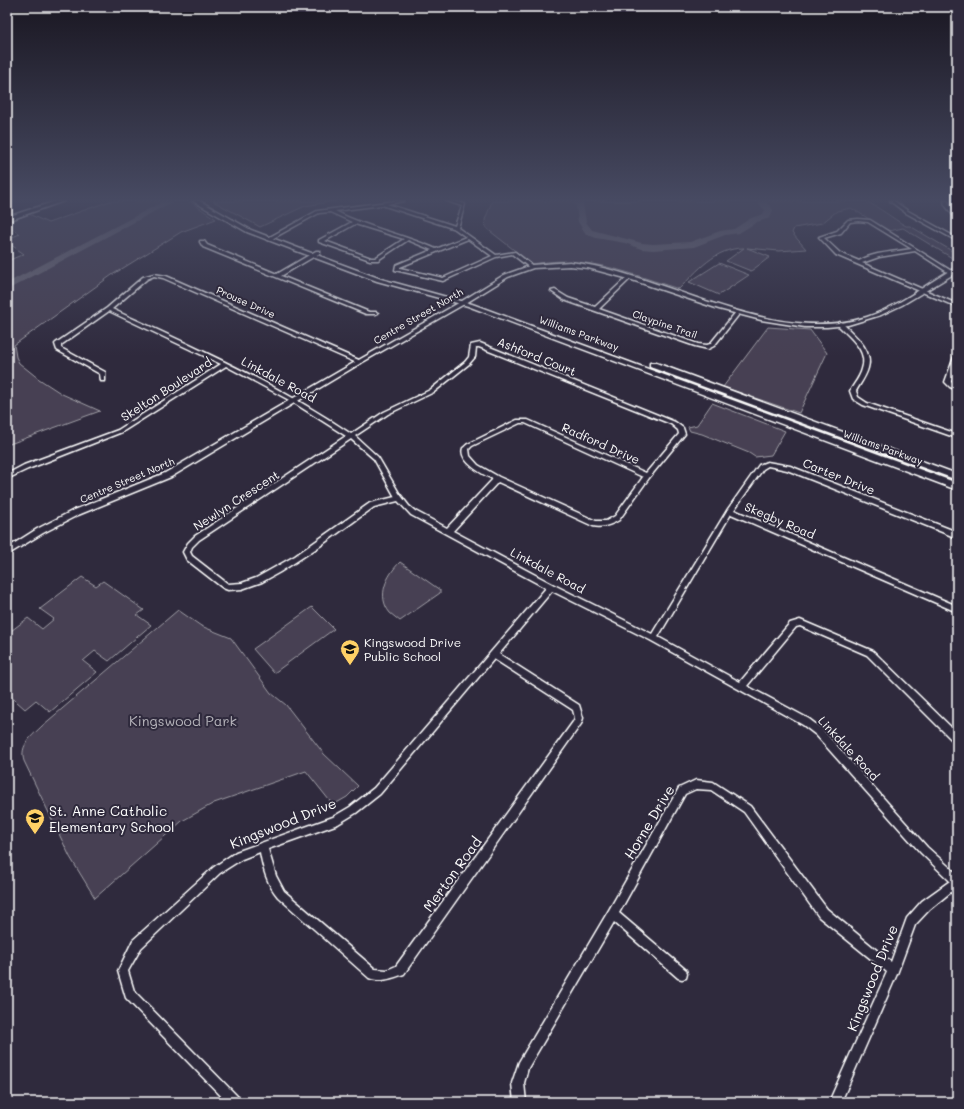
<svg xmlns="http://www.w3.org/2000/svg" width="964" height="1109" font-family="Mali,sans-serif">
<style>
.green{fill:#464152;stroke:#a2a0a8}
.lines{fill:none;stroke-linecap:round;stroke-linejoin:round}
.river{fill:#6d6a77;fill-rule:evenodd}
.minor-casing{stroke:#fff;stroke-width:3}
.tertiary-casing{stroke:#fff;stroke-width:3}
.secondary-casing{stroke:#fff;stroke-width:3}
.primary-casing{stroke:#fff;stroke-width:3}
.minor{fill:#2f2a3d;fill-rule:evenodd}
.tertiary{fill:#2f2a3d;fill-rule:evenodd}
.secondary{fill:#2f2a3d;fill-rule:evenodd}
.primary{fill:#2f2a3d;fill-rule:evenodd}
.labels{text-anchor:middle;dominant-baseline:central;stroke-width:4;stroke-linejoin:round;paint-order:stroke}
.far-street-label{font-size:10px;fill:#fff;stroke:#2f2a3d}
.street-label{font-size:12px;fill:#fff;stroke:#2f2a3d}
.poi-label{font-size:12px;fill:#fff;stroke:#2f2a3d;text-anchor:start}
.near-park-label{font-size:14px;fill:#b5b3ba;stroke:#2f2a3d}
.near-poi-label{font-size:14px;fill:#fff;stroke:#2f2a3d;text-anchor:start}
.near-street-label{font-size:14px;fill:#fff;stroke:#2f2a3d}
</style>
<rect width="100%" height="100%" fill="#2f2a3d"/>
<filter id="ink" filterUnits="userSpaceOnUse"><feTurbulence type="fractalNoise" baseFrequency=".025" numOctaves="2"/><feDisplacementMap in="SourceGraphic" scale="8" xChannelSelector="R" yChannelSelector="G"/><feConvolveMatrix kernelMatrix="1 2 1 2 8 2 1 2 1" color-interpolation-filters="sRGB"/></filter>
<g filter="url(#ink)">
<g class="green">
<polygon points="110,201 189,201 216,219 181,232 112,275 14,345 16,357 19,363 39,379 62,394 100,411 7,445 7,261 24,254 7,242 7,239 20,234 7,225 7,223 29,214 48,223"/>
<polygon points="213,201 336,201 305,206 260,227"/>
<path d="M 492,201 L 865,201 C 879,207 892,218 906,226 L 910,226 L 957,254 L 957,261 L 903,228 L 889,231 L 851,208 L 837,211 L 822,223 L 794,228 L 792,233 L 806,249 L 779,251 L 747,248 L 770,257 L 751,271 L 726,261 L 744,248 C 715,248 698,270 679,289 C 646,279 610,264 575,262 C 560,260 546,262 532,264 L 486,228 L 485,220 Z"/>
<polygon points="719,263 749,275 719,295 689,282"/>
<polygon points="768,327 810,330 827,353 799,413 723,387"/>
<polygon points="712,403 785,431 771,455 755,457 749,453 702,434 690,431 688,427 697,425"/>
<path d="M 400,562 L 440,590 L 440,593 L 400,621 C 397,618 393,616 390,613 C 376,596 387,575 400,562 Z"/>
<polygon points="82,577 96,586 103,581 144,610 137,615 151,625 109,661 95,651 83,661 97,672 50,712 36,700 25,709 7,693 7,634 28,618 42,629 54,619 40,609"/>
<polygon points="312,607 334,629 274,673 253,649"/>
<path d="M 178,610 L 201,626 L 231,638 L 271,693 L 286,705 L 324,754 L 358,786 L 347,797 L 333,805 L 306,771 L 214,803 L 182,821 L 95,898 L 70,857 L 24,761 C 19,745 32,736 42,726 Z"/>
</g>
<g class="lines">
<g class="river">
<polygon points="164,201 174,201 7,290 7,283"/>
<path d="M 571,201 L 580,201 L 583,203 L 586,222 L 592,230 L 642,243 L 653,244 L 690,242 L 720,231 L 734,229 L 751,218 L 763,214 L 765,210 L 756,201 C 765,201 768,202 773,210 L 770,218 L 757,222 L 739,233 L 725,235 L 694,247 L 653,250 L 641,249 L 625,243 L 596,238 L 586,234 L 578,222 L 576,206 Z"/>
</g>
<g class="minor-casing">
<g id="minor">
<path d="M 395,201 L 404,201 L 387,204 L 455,226 L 462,206 L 447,201 L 453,201 L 465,204 L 458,228 L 496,255 L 515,252 L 534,267 L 530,268 L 512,254 L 496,257 L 443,281 L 395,270 L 396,265 L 432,250 L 408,240 L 378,260 L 370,260 L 319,242 L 319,240 L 352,222 L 330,212 L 319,213 L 270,240 L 266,239 L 317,211 ZM 382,205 L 455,229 L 466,237 L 436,249 C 403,234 367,228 335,211 ZM 355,224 L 404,239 L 375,258 L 371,258 L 325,241 ZM 468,239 L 492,256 L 443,278 L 400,268 L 400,267 Z"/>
<polygon points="890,201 894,201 908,211 957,238 957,241 906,213"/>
<path d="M 944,201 L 948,201 C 950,208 957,212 957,219 L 956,219 L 945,205 Z"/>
<path d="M 858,219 L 870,220 L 953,272 L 949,273 L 915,251 L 879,257 L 862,263 L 957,304 L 957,307 L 836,255 L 819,237 L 837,231 L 848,220 ZM 858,221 L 868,222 L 912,249 C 894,252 874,252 859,261 L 840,253 L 824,238 L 841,233 L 850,222 Z"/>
<polygon points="200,241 204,241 207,245 277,274 316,251 320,251 320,253 281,276 369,312 376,312 378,313 376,314 366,314 203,247 200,242"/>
<path d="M 154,274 L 166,276 L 361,361 L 361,363 L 357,363 L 163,278 L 154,276 L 147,279 L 112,309 C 194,347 276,383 351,434 L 384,412 L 430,390 L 465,362 L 469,357 L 471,345 L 480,343 L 675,422 L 683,428 L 685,434 L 649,478 L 619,520 C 611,525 602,528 593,526 L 498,482 L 453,531 L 554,585 L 652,634 L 728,509 L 759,465 L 767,462 L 790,466 L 957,532 L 957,538 L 787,470 L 768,466 L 763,469 L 734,510 L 957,606 L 957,612 L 731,514 L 658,637 L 740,682 L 790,623 L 800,620 L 873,651 L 957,733 L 957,743 L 954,742 L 867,655 L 800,626 L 796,627 L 747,686 L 809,719 L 822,729 L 927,847 L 957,874 L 957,887 L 930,909 L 915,925 L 897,974 L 841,1102 L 829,1102 L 887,972 L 819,917 L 744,812 L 711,790 L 696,789 L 685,794 L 619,913 L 686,970 L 687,974 L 686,978 L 682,979 L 678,978 L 614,922 L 528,1068 L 524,1083 L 526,1102 L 514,1102 L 512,1083 L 519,1062 L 609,910 L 679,788 L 696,780 L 713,782 L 750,806 L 827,909 L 891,962 L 907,918 L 922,901 L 950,881 L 921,853 L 816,735 L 803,725 L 650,640 L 552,591 L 499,654 L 579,705 L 583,718 L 581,724 L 404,974 C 392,978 381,983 369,978 L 278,897 C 267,884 263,869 260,852 L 242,859 L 220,873 L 141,948 L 128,971 L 134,991 L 239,1098 L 241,1102 L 227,1102 L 126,998 L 118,971 L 133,940 L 214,867 L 236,852 L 333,817 L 350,807 L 374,788 L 546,588 L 411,515 L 398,501 L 374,507 L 320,546 L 280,572 L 262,582 L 242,589 L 228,590 L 223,588 L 187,560 L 183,552 L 188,543 L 195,536 L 346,436 L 291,401 L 226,366 L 122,432 L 28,469 L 7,479 L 7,474 L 24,465 L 118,430 L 221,364 L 109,311 L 61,345 L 61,348 L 105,372 L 105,381 L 101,381 L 100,374 L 57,350 L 55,344 L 56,343 L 107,308 L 143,277 ZM 476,347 L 479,347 L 671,424 L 678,430 L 679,434 L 646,473 L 528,420 L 517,420 L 468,444 C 467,444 464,448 463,448 C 458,461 484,475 493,479 L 447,528 L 415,511 L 409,506 L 399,493 L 378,457 L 355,436 L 388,414 L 434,392 L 469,364 L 475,357 ZM 520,423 L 525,423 L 643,477 L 615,516 L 606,521 L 596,521 L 499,477 L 478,465 L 470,456 L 469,449 L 472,446 ZM 351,439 L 374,459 L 395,497 L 370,503 L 295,556 L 256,578 L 242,583 L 228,584 L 192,556 L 190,552 L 192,547 L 199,540 ZM 494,659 L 573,710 L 575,718 L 573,722 L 396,966 L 387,970 L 375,969 L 284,891 L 276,876 L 268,849 L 338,824 L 356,813 L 380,794 Z"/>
<polygon points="627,277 631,278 599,309 698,344 707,345 710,344 736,312 740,313 714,346 708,349 695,346 564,300 551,291 555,290 568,298 595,307"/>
<path d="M 840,322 L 842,323 C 853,334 874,350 868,368 C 866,376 860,384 856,391 L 858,397 L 867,403 L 957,434 L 957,438 L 863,405 L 853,399 L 850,391 C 854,384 860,377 862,369 C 869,350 848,336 837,324 Z"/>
<polygon points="957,355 957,364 951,382 957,386 957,390 950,387 945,382 954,357"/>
</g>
</g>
<g class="tertiary-casing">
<path id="tertiary" d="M 570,262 C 665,273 770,347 867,317 C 897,307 923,287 949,271 L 957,268 L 957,272 L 902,305 L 881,315 L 848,325 L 827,327 L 805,327 L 761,320 L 719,309 L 629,279 L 588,268 L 570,266 L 533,268 L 508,277 L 466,303 L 361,363 L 171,477 L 78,515 L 43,533 L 7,555 L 7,548 L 37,529 L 72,511 L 165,473 L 357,361 L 462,301 L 504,275 L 532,265 Z"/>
</g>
<g class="secondary-casing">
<g id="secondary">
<polygon points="193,201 200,201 251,230 298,248 381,279 472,304 957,483 957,490 468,306 377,281 294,250 247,232"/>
<polygon points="650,363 656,363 957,474 957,480 650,367"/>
</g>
</g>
<g class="primary-casing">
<polygon id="primary" points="56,201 64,201 7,221 7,217"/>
</g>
<use href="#minor" class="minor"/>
<use href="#tertiary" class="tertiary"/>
<use href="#secondary" class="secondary"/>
<use href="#primary" class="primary"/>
</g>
</g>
<linearGradient id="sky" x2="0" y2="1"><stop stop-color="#1a1722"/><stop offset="0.56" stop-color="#474a62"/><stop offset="1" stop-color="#474a62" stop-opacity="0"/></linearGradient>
<rect width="964" height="356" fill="url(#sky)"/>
<defs>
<g id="school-pin" transform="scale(1)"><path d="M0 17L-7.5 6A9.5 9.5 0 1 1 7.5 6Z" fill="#ffd166" stroke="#2f2a3d"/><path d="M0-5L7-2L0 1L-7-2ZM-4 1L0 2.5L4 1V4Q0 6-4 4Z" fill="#111"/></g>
</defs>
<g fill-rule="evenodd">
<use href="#school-pin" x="350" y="649"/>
<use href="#school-pin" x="35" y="818"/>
</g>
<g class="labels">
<g class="far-street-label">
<text transform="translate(246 302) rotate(24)">Prouse Drive</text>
<text transform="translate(418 316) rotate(-30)">Centre Street North</text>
<text transform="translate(665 324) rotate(19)">Claypine Trail</text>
<text transform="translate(579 333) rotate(20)">Williams Parkway</text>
<text transform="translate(883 447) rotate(20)">Williams Parkway</text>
<text transform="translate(127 480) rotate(-23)">Centre Street North</text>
</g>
<g class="street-label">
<text transform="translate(537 356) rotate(22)">Ashford Court</text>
<text transform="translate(279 379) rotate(28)">Linkdale Road</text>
<text transform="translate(166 389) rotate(-33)">Skelton Boulevard</text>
<text transform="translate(601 443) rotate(24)">Radford Drive</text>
<text transform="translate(839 476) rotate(22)">Carter Drive</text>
<text transform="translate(236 500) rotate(-33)">Newlyn Crescent</text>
<text transform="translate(780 520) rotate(23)">Skegby Road</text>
<text transform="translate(548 570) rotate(28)">Linkdale Road</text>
<text transform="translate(849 748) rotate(47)">Linkdale Road</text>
</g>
<g class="poi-label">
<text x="364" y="642">Kingswood Drive<tspan x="364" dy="14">Public School</tspan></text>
</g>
<g class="near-park-label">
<text x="183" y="720">Kingswood Park</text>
</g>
<g class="near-poi-label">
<text x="49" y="810">St. Anne Catholic<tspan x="49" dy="16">Elementary School</tspan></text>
</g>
<g class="near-street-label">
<text transform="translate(649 822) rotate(-59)">Horne Drive</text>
<text transform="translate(283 823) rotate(-22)">Kingswood Drive</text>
<text transform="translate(452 874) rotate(-54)">Merton Road</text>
<text transform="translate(872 978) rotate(-68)">Kingswood Drive</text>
</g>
</g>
<rect width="964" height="1109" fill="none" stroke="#2f2a3d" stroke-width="24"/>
<rect x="12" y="12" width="940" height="1085" fill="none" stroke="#fff" stroke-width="1.5" filter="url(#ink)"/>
</svg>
